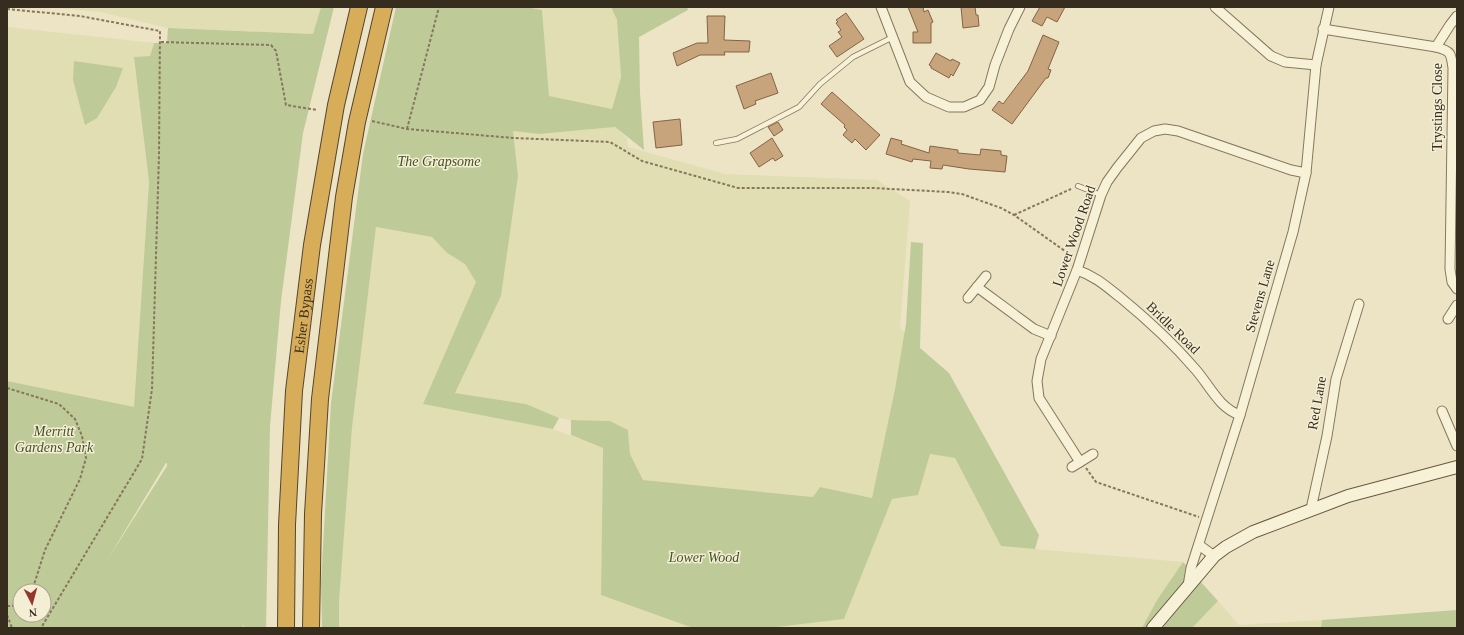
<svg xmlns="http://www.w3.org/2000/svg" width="1464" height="635" font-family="Georgia,serif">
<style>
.farmland{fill:#e1deb3}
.green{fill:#bfca99;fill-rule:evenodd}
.building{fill:#c8a47d;stroke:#846343}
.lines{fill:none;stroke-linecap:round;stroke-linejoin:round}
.lane-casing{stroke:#86775c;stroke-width:6}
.street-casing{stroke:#86775c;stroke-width:11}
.secondary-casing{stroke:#68583f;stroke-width:14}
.highway-casing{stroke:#544430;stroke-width:18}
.path{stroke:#86775c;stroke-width:2;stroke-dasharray:3 2;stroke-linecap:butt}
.lane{stroke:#f7f1d8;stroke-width:4.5}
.street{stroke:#f7f1d8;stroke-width:9}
.secondary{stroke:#f7f1d8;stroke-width:12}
.highway{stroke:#d7ad5a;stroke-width:16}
.labels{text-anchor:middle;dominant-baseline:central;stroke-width:3;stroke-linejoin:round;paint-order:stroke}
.street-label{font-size:14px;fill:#372d1f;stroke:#f4eed4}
.park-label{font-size:14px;font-style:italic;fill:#435227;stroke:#f4eed4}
</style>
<rect width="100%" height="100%" fill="#ece4c5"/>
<g class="farmland">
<polygon points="49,7 321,7 313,34 168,28 100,12"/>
<polygon points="526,7 611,7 617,20 621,77 612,109 549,97 542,10"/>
<polygon points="7,27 154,43 150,56 134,57 149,182 134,408 7,381"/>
<polygon points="615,127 627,138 628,147 725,174 877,180 910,201 900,328 905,332 892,404 872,498 820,487 813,497 643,480 630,454 628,430 610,421 571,420 559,418 526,404 455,393 501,296 518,176 513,131 539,134"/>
<polygon points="376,227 432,237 447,253 465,264 477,282 423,404 553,429 603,448 601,595 693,628 339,628 339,602 352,428"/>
<polygon points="929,454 955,458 1001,546 1183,562 1157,600 1142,628 769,628 844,619 892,499 918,495"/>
<polygon points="1218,601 1239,625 1322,620 1321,628 1192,628"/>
</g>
<g class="green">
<path d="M 321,7 L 334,7 L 303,133 L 281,301 L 270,426 L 266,628 L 244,628 L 244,624 L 243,628 L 7,628 L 7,381 L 134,407 L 149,182 L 134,57 L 150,56 L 154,43 L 167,43 L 168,28 L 313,34 ZM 167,463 L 167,466 L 106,562 L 166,463 ZM 20,591 L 44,591 L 44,615 L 20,615 Z"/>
<polygon points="396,7 526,7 542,10 549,96 612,109 621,77 617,20 611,7 687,7 688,10 639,37 640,93 644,150 615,127 539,134 513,131 518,176 501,296 455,393 526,404 559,418 553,429 423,404 476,282 465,264 447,253 432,237 376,227 352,428 339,602 339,628 322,628 321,583 331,403 363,154"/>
<polygon points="74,61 123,68 116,87 97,118 85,125 73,80"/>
<polygon points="911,242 923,243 920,348 949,373 1039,535 1035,549 1001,546 955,458 930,454 918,495 892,499 844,619 769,628 693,628 601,595 603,448 571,435 571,420 610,421 628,430 630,454 643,480 813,497 820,487 872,498 895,389 906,324"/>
<polygon points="1183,562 1218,601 1192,628 1142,628 1157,600"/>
<polygon points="1457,610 1457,628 1321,628 1322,620"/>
</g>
<g class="building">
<polygon points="908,7 923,7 924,12 928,10 933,22 931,23 931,43 913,43 913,32 918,32"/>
<polygon points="961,7 975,7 976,15 978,15 979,26 963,28"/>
<polygon points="1040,7 1065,7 1057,22 1047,17 1042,26 1032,21"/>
<polygon points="846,13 864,39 837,57 829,46 842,37 838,32 841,30 836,23 838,22 836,20"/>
<polygon points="707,16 725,16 724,40 750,41 749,52 724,52 725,55 700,55 677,66 673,53 697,43 708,43"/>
<polygon points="1043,35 1059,42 1048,69 1051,70 1048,78 1046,78 1012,124 992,110 999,101 1003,104 1028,71"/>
<polygon points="936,53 951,61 952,59 960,63 953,76 951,74 949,78 931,68 931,66 929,65"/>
<polygon points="771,73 778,93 755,101 756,104 744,109 736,86"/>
<polygon points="832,92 880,135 866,150 855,139 852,143 843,135 847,130 844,127 845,125 821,104"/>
<polygon points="680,119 682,145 656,148 653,122"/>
<polygon points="778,122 783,130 774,136 768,127"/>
<polygon points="772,138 783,156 775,161 773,158 759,167 750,153"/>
<polygon points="891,138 902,141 901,144 929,153 930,146 958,150 958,153 980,155 981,149 1001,151 1001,155 1007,156 1005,172 969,169 943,165 942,169 930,168 931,161 913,159 912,162 886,154"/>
</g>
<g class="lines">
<g class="lane-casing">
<g id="lane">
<polyline points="716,143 737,139 799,107 820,84 853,57 893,37"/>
<polyline points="1078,186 1101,195"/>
</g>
</g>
<g class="street-casing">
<g id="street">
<polyline points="881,7 910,82 926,97 949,107 964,107 980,100 989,87 995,65 1009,29 1020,7"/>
<polyline points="1215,7 1271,56 1285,62 1316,65"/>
<path d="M 1323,29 L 1436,47 C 1451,51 1451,53 1453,68 L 1450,269 L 1452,282 L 1457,289"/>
<polyline points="1436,47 1450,25 1457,16"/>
<path d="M 1077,270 C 1095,276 1107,287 1121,298 C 1149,321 1172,342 1196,370 C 1210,386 1219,408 1240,415"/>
<polyline points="977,287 1034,329 1051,336"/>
<polyline points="968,298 986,276"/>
<polyline points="1448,319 1457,305"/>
<polyline points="1442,411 1457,446"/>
<polyline points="1080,462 1039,398 1037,381 1041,359 1077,270 1101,195 1107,182 1117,168 1141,138 1154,131 1165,129 1178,131 1291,170 1306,173"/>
<polyline points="1072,467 1093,454"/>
<polyline points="1311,509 1327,436 1336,379 1359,304"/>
<polyline points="1199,545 1214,556"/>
<polyline points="1188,586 1191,568 1240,415 1293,232 1306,173 1316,65 1329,7"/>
</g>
</g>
<g class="secondary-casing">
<polyline id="secondary" points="1153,628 1214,556 1226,547 1253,532 1348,496 1457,467"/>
</g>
<g class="highway-casing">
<g id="highway">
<path id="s1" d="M 286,628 L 287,525 L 294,391 L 312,245 L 336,105 L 359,7"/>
<polyline points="311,628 313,514 320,399 344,197 357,122 384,7"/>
</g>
</g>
<g class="path">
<polyline points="7,9 80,16 160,31 159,155 152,389 142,459 41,628"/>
<polyline points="161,42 271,45 276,51 286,105 317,110"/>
<polyline points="372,121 407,129 514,138 610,142 642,161 738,188 873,188 948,192 962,194 1001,208 1014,215 1072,256"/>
<polyline points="407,129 439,7"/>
<polyline points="1014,215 1071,189"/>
<polyline points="7,388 59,404 75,419 82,436 86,458 80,479 45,550 32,591"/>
<polyline points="1086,468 1096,482 1199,517"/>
<polyline points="7,606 12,606 20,604"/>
<polyline points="7,615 12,628"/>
</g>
<use href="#lane" class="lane"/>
<use href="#street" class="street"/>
<use href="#secondary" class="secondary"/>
<use href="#highway" class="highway"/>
</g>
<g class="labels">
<g class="street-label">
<text transform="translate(1437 107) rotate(-90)">Trystings Close</text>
<text transform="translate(1074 236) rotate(-71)">Lower Wood Road</text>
<text transform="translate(1260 296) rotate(-74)">Stevens Lane</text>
<text stroke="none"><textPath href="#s1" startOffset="313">Esher Bypass</textPath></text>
<text transform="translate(1173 328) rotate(44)">Bridle Road</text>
<text transform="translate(1317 403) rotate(-80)">Red Lane</text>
</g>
<g class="park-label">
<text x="439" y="161">The Grapsome</text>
<text x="54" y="431">Merritt<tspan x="54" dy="16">Gardens Park</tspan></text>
<text x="704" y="557">Lower Wood</text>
</g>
</g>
<rect width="1464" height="635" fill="none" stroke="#372d1f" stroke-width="16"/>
<g transform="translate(32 603) rotate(174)"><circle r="19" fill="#f4eed4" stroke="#a8a18c"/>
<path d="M0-3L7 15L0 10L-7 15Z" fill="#92382f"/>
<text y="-6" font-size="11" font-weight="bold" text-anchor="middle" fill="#372d1f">N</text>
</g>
</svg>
